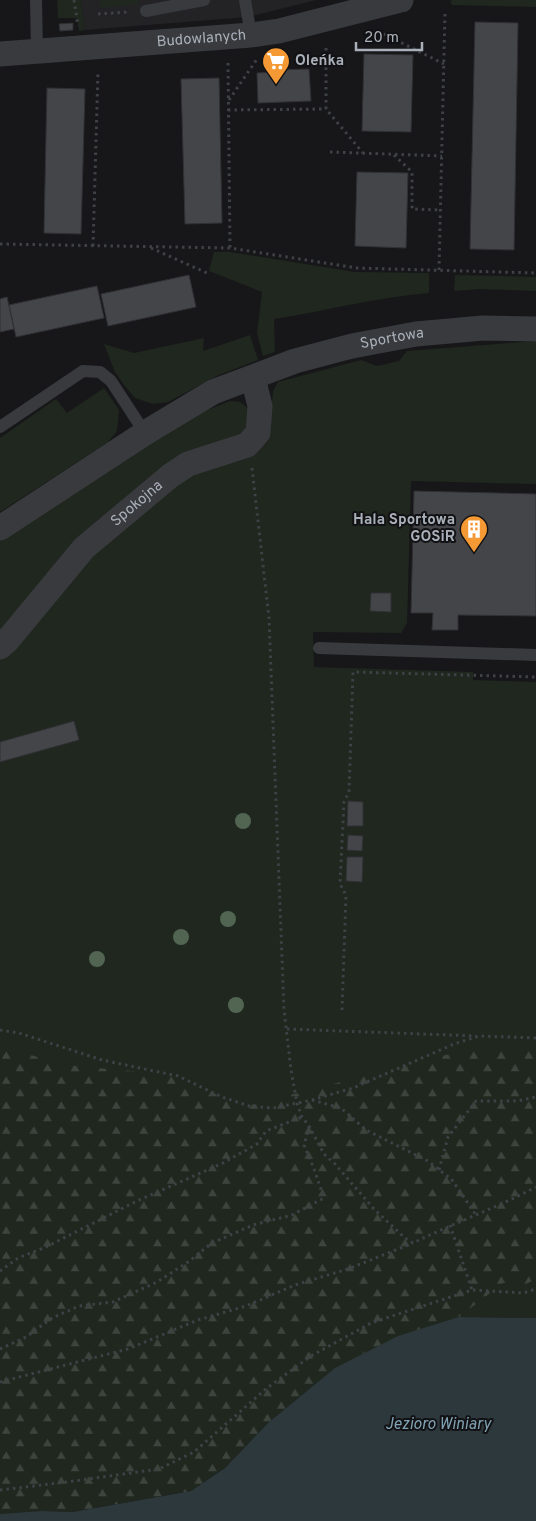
<svg xmlns="http://www.w3.org/2000/svg" width="536" height="1521" font-family="Overpass,sans-serif">
<style>
.built{fill:#232326}
.green{fill:#1f271f}
.forest{fill:url(#forest-firs)}
.water{fill:#2d383d}
.building{fill:#434549;stroke:#313135}
.lines{fill:none;stroke-linecap:round;stroke-linejoin:round}
.path{stroke:#3e4145;stroke-width:3;stroke-dasharray:2.5 4;stroke-linecap:butt}
.service{stroke:#383a3e;stroke-width:12}
.minor{stroke:#383a3e;stroke-width:25}
.tree{fill:#526552}
.labels{text-anchor:middle;dominant-baseline:central;stroke-width:4;stroke-linejoin:round;paint-order:stroke}
.street-label{font-size:15px;fill:#a9b0b9;stroke:#121214}
.poi-label{font-size:15px;font-weight:bold;fill:#a9b0b9;stroke:#121214;text-anchor:start}
.water-label{font-size:16px;font-style:italic;fill:#80a3b4;stroke:#121214}
</style>
<defs>
<pattern id="forest-firs" width="22" height="20" patternUnits="userSpaceOnUse" patternTransform="scale(1.25)"><rect width="22" height="20" fill="#1f271f"/><path d="M5 1l3.5 6h-7zM16 11l3.5 6h-7z" fill="#3d443d"/></pattern>
</defs>
<rect width="100%" height="100%" fill="#171719"/>
<polygon class="built" points="81,0 316,0 248,17 85,30"/>
<g class="green">
<polygon points="57,0 81,0 85,30 79,31 77,18 58,18"/>
<polygon points="99,0 138,0 139,4 100,8"/>
<polygon points="453,0 536,0 536,7 452,5 450,1"/>
<path d="M 214,252 L 230,252 L 355,272 L 429,273 L 429,293 C 377,297 326,311 274,319 L 275,352 L 263,356 L 257,333 L 262,292 L 209,271 Z"/>
<polygon points="455,275 536,277 536,291 480,289 454,291"/>
<polygon points="250,335 258,360 219,375 168,402 153,404 135,398 124,385 115,372 104,344 134,353 204,338 203,351"/>
<polygon points="536,341 536,484 411,481 407,623 401,633 313,632 314,667 473,672 473,680 536,682 536,1318 459,1317 41,1511 0,1514 0,659 14,648 87,561 184,475 256,451 268,442 273,391 278,382 361,360 377,366 399,361 407,351"/>
<polygon points="104,388 119,410 117,431 107,443 0,512 0,438 56,399 67,413"/>
<path d="M 230,401 L 240,402 L 249,409 C 252,427 248,432 232,440 L 0,635 L 0,540 L 148,443 L 205,411 Z"/>
</g>
<polygon class="forest" points="0,1046 65,1065 165,1074 247,1106 477,1047 536,1049 536,1279 526,1284 503,1283 459,1317 398,1336 335,1368 269,1422 225,1468 191,1491 73,1512 41,1511 0,1514"/>
<polygon class="water" points="459,1317 536,1318 536,1521 0,1521 0,1514 41,1511 73,1512 191,1491 225,1468 269,1422 335,1368 398,1336"/>
<g class="building">
<polygon points="475,22 518,23 514,250 470,249"/>
<polygon points="73,23 73,30 60,31 59,24"/>
<polygon points="364,54 413,55 411,132 362,131"/>
<polygon points="309,69 311,101 258,103 257,73 277,72 277,70"/>
<polygon points="219,78 222,223 185,224 181,79"/>
<polygon points="47,88 85,89 81,234 44,233"/>
<polygon points="357,172 408,173 406,248 355,246"/>
<polygon points="189,275 196,307 108,326 101,294"/>
<polygon points="97,286 104,318 16,337 9,305"/>
<polygon points="7,297 14,329 0,332 0,299"/>
<polygon points="414,491 536,494 536,616 458,615 458,630 432,630 433,613 411,613"/>
<polygon points="371,593 391,593 391,612 370,611"/>
<polygon points="74,721 79,740 0,762 0,742"/>
<polygon points="348,801 363,802 363,826 347,826"/>
<polygon points="348,835 363,836 362,851 347,850"/>
<polygon points="347,857 363,857 362,882 346,881"/>
</g>
<g class="lines">
<g class="path">
<polyline points="74,0 78,26"/>
<polyline points="98,14 129,12"/>
<polyline points="378,31 444,64"/>
<polyline points="326,48 326,109 363,153"/>
<polyline points="228,63 230,248"/>
<polyline points="229,100 257,59"/>
<polyline points="228,110 326,109"/>
<polyline points="330,152 442,156"/>
<polyline points="394,155 412,172 412,209 440,210"/>
<polyline points="0,244 230,248 357,268 536,273"/>
<polyline points="93,246 98,71"/>
<polyline points="151,248 207,273"/>
<polyline points="439,270 445,11"/>
<path d="M 252,468 L 269,618 L 284,1010 L 291,1070 L 297,1103 L 302,1117 L 309,1126 L 324,1154 L 335,1164 L 374,1209 L 405,1238 L 413,1243 C 454,1223 496,1208 536,1187"/>
<polyline points="342,1010 346,895 340,884 344,802 349,792 353,672 536,677"/>
<polyline points="287,1029 476,1036"/>
<polyline points="0,1030 19,1033 102,1060 178,1076 222,1097 249,1106 273,1108 312,1100 353,1088 454,1044 479,1036 536,1038"/>
<polyline points="312,1100 341,1108 366,1130 428,1161 452,1180 476,1215"/>
<polyline points="439,1170 448,1137 476,1101 517,1101 536,1097"/>
<polyline points="450,1225 472,1290"/>
<polyline points="0,1271 18,1258 46,1247 135,1202 223,1163 257,1144 266,1131 302,1117"/>
<polyline points="0,1349 26,1337 52,1318 79,1306 113,1302 157,1282 188,1262 212,1243 253,1225 292,1215 324,1198 314,1169 304,1145 309,1127"/>
<polyline points="0,1382 128,1349 198,1320 246,1306 295,1285 348,1269 413,1243"/>
<polyline points="0,1490 67,1482 159,1469 194,1452 267,1388 311,1356 371,1323 472,1290 523,1293 536,1289"/>
</g>
<g class="service">
<polyline points="36,0 37,51"/>
<polyline points="245,0 251,35"/>
<polyline points="146,11 204,0"/>
<polyline points="0,427 83,371 100,372 111,381 145,433"/>
<polyline points="319,648 536,655"/>
</g>
<g class="minor">
<path id="s1" d="M 0,54 L 251,35 L 279,31 L 401,0"/>
<path id="s2" d="M 0,528 L 145,433 L 213,392 L 295,361 L 352,346 L 416,334 L 483,328 L 536,329"/>
<path id="s3" d="M 0,647 L 7,641 L 84,548 L 170,476 L 188,464 L 247,445 L 258,433 L 260,406 L 253,378"/>
</g>
</g>
<g class="tree">
<circle cx="243" cy="821" r="8"/>
<circle cx="228" cy="919" r="8"/>
<circle cx="181" cy="937" r="8"/>
<circle cx="97" cy="959" r="8"/>
<circle cx="236" cy="1005" r="8"/>
</g>
<defs>
<g id="supermarket-pin" transform="scale(1.4375)"><path d="M0 17L-7.5 6A9.5 9.5 0 1 1 7.5 6Z" fill="#f49934" stroke="#121214"/><path d="M-6-5.5h2.5l.6 2H6L4.5 2H-2.5L-4.4-4H-6ZM-1.5 3.2a1.3 1.3 0 1 0 .1 0ZM3 3.2a1.3 1.3 0 1 0 .1 0Z" fill="#fff"/></g>
<g id="building-pin" transform="scale(1.4375)"><path d="M0 17L-7.5 6A9.5 9.5 0 1 1 7.5 6Z" fill="#f49934" stroke="#121214"/><path d="M-4-6H4V6H1V3H-1V6H-4ZM-2.5-4.3h1.7v1.8h-1.7ZM.8-4.3h1.7v1.8H.8ZM-2.5-1h1.7V.8h-1.7ZM.8-1h1.7V.8H.8Z" fill="#fff"/></g>
</defs>
<g fill-rule="evenodd">
<use href="#supermarket-pin" x="276" y="61"/>
<use href="#building-pin" x="474" y="529"/>
</g>
<g class="labels">
<g class="street-label">
<text stroke="none"><textPath href="#s1" startOffset="202">Budowlanych</textPath></text>
<text stroke="none"><textPath href="#s2" startOffset="440">Sportowa</textPath></text>
<text stroke="none"><textPath href="#s3" startOffset="199">Spokojna</textPath></text>
</g>
<g class="poi-label">
<text x="295" y="61">Oleńka</text>
<text x="455" y="520" text-anchor="end">Hala Sportowa<tspan x="455" dy="17">GOSiR</tspan></text>
</g>
<g class="water-label">
<text x="438" y="1425">Jezioro Winiary</text>
</g>
</g>
<path d="M356 42v8h66v-8" fill="none" stroke="#a9b0b9" stroke-width="2.5"/>
<text x="364" y="42" font-size="15" fill="#a9b0b9" stroke="#121214" stroke-width="4" paint-order="stroke">20 m</text>
</svg>
